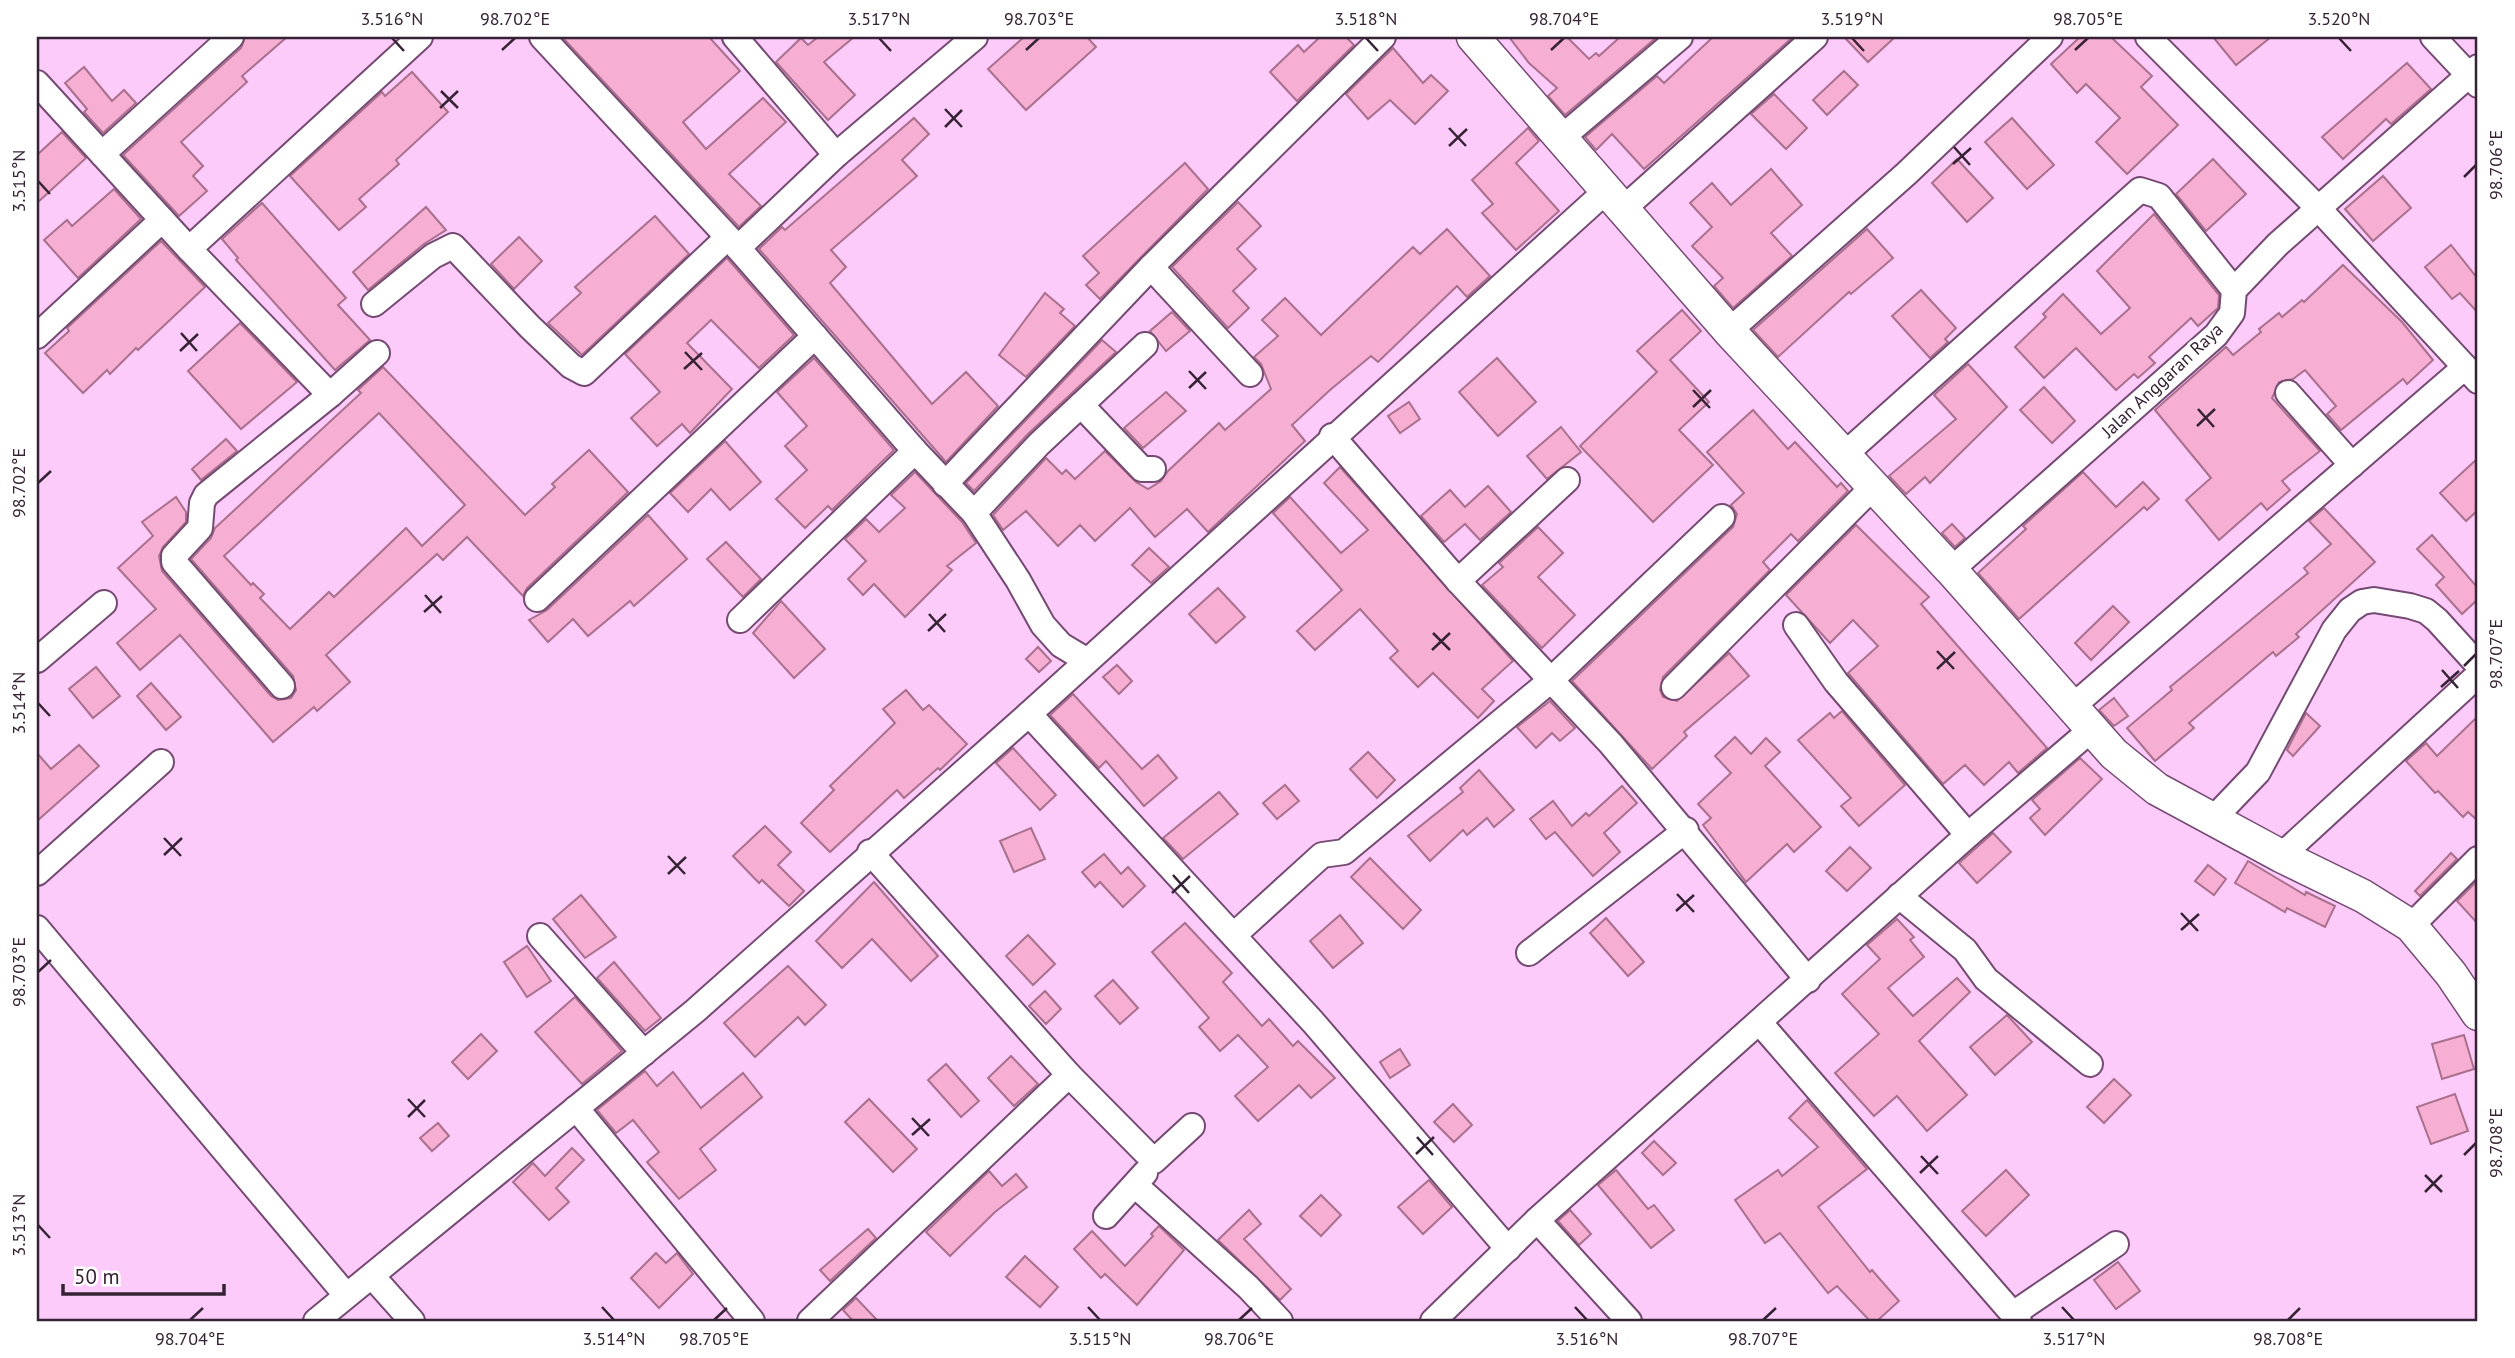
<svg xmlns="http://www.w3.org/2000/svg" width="2515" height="1358" font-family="'PT Sans',sans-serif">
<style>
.building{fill:#f6aed2;stroke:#a9708d;stroke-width:2;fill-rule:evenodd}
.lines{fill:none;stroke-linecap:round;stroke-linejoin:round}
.minor-casing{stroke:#744a73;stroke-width:28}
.tertiary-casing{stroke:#744a73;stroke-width:35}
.minor{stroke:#fff;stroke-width:24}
.tertiary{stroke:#fff;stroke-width:32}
.ticks{fill:none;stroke:#352234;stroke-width:2.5}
.labels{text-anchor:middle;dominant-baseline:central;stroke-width:6;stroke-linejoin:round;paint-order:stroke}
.street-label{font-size:18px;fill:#352234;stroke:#fff}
.neatline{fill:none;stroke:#352234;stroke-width:2.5}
.ticks-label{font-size:18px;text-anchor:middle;fill:#352234}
</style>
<rect width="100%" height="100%" fill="#fdcbfa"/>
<g class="building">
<polygon points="245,37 287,37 242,76 247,82 181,142 203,166 193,176 207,191 179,216 123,155 241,48"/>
<polygon points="562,37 709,37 740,71 683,122 706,149 763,98 786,122 729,174 761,206 739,227"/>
<polygon points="818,37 854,37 824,62 855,95 828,120 776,62 801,38 808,45"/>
<polygon points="1024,37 1087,37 1096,47 1026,110 988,69"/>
<polygon points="1320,37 1346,37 1354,45 1297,101 1270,72 1298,45 1304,52"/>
<polygon points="1509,37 1567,37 1589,59 1596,53 1599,56 1620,37 1657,37 1565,115 1548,96 1557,88 1529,63"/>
<polygon points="1713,37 1793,37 1644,169 1612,134 1596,150 1585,137 1657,76 1664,83"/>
<polygon points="1844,37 1895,37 1868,62"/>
<polygon points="2080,37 2111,37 2152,76 2141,87 2178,125 2127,174 2096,142 2120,118 2086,84 2077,93 2051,64"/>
<polygon points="2213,37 2271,37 2236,65"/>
<polygon points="1393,48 1423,83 1431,75 1448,91 1415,124 1390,100 1368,119 1346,94"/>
<polygon points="2407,63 2431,89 2391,124 2386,119 2343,159 2322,137"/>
<polygon points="84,67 112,101 124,90 136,103 103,133 84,112 87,109 65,83"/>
<polygon points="1844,71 1858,85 1827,115 1813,100"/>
<polygon points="412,72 448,112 396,160 399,164 359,199 366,207 339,230 290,176 382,92 385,96"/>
<polygon points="1774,94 1807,128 1786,149 1751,114"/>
<polygon points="914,118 929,134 902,160 917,176 831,250 846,267 830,283 932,404 966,372 998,406 946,462 759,249 782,227 785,230"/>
<polygon points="2012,118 2054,165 2027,189 1985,142"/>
<polygon points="1528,128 1539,141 1516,163 1559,211 1516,250 1482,213 1493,204 1472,180"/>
<polygon points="62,132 86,158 37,203 37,155"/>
<polygon points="1957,159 1993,198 1967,222 1932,183"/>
<polygon points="2213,159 2246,194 2206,231 2176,194"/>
<polygon points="1185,163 1208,189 1100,299 1086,285 1099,273 1083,256"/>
<polygon points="1771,169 1802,205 1771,233 1792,256 1733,308 1714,286 1723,278 1692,246 1712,227 1690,203 1712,183 1731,205"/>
<polygon points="2383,176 2411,208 2373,241 2345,209"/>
<polygon points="114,189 141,219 78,278 44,240 67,220 72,226"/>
<polygon points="1238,202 1261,226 1237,249 1256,269 1233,291 1249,308 1228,328 1172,267"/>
<polygon points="262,203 346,298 338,305 370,340 335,370 236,260 238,258 222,239"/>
<polygon points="426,207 446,230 424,244 368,290 353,272"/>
<polygon points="2154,214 2219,295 2218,308 2198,326 2191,318 2149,357 2155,363 2138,378 2134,374 2116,390 2076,348 2044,378 2015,347 2046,317 2043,314 2063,294 2101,334 2130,308 2097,271"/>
<polygon points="655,216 689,254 582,355 548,323 581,293 575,287"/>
<polygon points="1447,229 1490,276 1467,297 1457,286 1378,362 1371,356 1330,390 1292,425 1305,441 1208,532 1187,509 1155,537 1130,508 1095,541 1080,525 1058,546 1026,511 1003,530 993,515 1046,458 1062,474 1066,470 1075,479 1105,451 1136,482 1148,489 1161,481 1168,471 1219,423 1225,430 1271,389 1261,364 1254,357 1278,336 1262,320 1285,298 1321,335 1413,247 1420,254"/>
<polygon points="1867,229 1893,258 1851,294 1849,292 1778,357 1753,330"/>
<polygon points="519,237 542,261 514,289 491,264"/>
<polygon points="161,241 205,287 138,350 136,348 110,374 107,370 83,393 45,353 69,331 67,328"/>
<polygon points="2451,245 2478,279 2478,313 2460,293 2452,299 2425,267"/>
<polygon points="727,258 794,335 759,368 711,320 687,343 732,389 690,433 682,424 657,446 631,418 660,392 625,354"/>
<polygon points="2343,265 2402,322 2433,360 2407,384 2403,379 2341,430 2327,414 2336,406 2305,370 2293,379 2279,382 2272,398 2320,451 2282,481 2290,490 2267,510 2261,503 2219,540 2186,500 2211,478 2155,410 2226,347 2233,355 2261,332 2259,329 2279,313 2282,317 2302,300 2304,302"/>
<polygon points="1921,290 1956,328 1945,339 1948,342 1930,358 1892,316"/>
<polygon points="1045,293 1064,309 1060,313 1075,326 1026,377 999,355"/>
<polygon points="1682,310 1701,331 1670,360 1709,402 1679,430 1713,465 1653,522 1580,446 1657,372 1637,351"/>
<polygon points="1172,312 1190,331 1166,351 1150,331"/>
<polygon points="240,323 297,382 241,429 188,371"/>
<polygon points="1102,340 1116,352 1029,433 974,491 966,483"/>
<polygon points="814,358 894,450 832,510 828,506 805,528 776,499 807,470 785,446 807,426 777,392"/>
<polygon points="1497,358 1536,402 1498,436 1459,392"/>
<polygon points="1968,364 2007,407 1930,483 1925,477 1906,494 1889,476 1956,419 1934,395"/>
<path d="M 383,367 L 525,515 L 555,487 L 552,484 L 589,450 L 628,492 L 527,588 L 523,596 L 467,537 L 443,560 L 437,554 L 326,655 L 350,682 L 317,711 L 314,707 L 273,742 L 180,635 L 140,670 L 117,643 L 156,609 L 118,568 L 153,536 L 142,522 L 176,497 L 186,512 L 186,522 L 163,547 L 159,556 L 162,571 L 271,696 L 278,700 L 291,698 L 296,690 L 293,676 L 191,559 L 211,538 L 215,528 L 361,393 L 358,390 ZM 379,413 L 465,505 L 422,546 L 406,528 L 334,597 L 329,592 L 290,629 L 260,598 L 264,594 L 253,583 L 251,585 L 224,556 Z"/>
<polygon points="2044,387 2075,421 2052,443 2020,410"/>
<polygon points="1166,392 1186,411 1143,448 1124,428"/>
<polygon points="1409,402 1420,419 1400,433 1388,416"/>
<polygon points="1753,410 1788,449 1795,442 1837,487 1841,483 1848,491 1798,541 1791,534 1763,562 1770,570 1663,677 1660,690 1663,697 1677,701 1729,653 1749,676 1684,732 1687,736 1652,769 1572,681 1733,527 1737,514 1731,505 1744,493 1707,452"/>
<polygon points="1561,427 1581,452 1547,479 1527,456"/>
<polygon points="226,439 237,451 201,480 192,469"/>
<polygon points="725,441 761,482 730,510 711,489 688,512 670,493"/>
<polygon points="2478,458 2478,510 2466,521 2440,493"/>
<polygon points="1340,467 1513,661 1482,689 1494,701 1478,718 1433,673 1418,687 1390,658 1398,651 1360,609 1315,650 1297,631 1342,590 1273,513 1290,497 1341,553 1368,530 1324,483"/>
<polygon points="915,472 962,522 976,543 947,566 952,570 905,617 874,584 863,595 848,579 866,561 845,539 866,519 879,532 905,508 891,495"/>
<polygon points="2083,472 2116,507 2143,482 2159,499 2147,510 2144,507 2019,619 1978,573 2026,529 2023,526"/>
<polygon points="1488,486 1511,512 1480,540 1465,524 1444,542 1421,516 1450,490 1465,507"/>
<polygon points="2324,508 2375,562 2296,634 2299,637 2276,656 2273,652 2189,723 2194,728 2155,761 2127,728 2172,690 2170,687 2308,573 2304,568 2331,544 2309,521"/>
<polygon points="648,515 687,559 634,606 630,601 588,636 573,619 548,642 529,620 547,610"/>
<polygon points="1952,524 1965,538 1955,547 1942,533"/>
<polygon points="1856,525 1929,597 1921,604 2047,748 2018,773 2009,762 1984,785 1965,765 1943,784 1848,673 1878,646 1853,620 1830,643 1786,595"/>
<polygon points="1538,527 1563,553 1538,577 1575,615 1542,648 1482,585 1503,567 1499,563"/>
<polygon points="2432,535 2478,588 2478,599 2462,614 2436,585 2444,577 2417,549"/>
<polygon points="726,542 761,579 743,597 707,559"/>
<polygon points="1149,548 1169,567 1151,583 1132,565"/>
<polygon points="1218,588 1245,617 1216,643 1189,614"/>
<polygon points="781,601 825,649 794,678 753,633"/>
<polygon points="2113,606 2129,622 2091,660 2075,643"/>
<polygon points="1038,647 1051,661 1039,672 1026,659"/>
<polygon points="1117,665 1132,681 1119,694 1103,677"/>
<polygon points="96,667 120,696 93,718 69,689"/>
<polygon points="151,683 181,717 166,730 137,696"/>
<polygon points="906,690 923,710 929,705 967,744 940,770 938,768 904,798 897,790 830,852 801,823 834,790 830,786 895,723 883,709"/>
<polygon points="1073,694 1142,769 1158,755 1177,778 1144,806 1106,761 1099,768 1050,715"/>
<polygon points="2114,698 2128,716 2114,726 2099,710"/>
<polygon points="1550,701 1575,728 1560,741 1552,733 1536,748 1517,727"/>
<polygon points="1842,711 1905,785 1859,826 1841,806 1851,798 1798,740 1830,713 1834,718"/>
<polygon points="2306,713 2320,726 2293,756 2287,750"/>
<polygon points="2478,716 2478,821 2468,812 2463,817 2438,791 2435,793 2406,761 2426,743 2437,756"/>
<polygon points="1735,737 1751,754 1766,738 1780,752 1765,766 1821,827 1794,852 1787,844 1746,882 1703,825 1711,818 1698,804 1731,773 1715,756"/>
<polygon points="79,745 99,766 37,821 37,753 51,769"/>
<polygon points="1013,748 1056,795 1040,810 996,763"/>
<polygon points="1368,752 1395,780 1377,798 1350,769"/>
<polygon points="2080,758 2102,779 2045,835 2030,818 2040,809 2032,800"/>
<polygon points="1479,770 1514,810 1494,827 1487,818 1467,835 1463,830 1430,861 1408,836 1463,792 1460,788"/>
<polygon points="1285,785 1299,801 1277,819 1263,803"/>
<polygon points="1622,786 1637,803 1604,833 1620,852 1593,876 1555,832 1546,839 1530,819 1553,801 1572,826 1586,813 1589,816"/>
<polygon points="1219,792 1238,814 1183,859 1163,838"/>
<polygon points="765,826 791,852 778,865 804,891 789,906 762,880 759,883 733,856"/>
<polygon points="1031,828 1045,859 1014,872 1000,841"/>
<polygon points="1993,833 2011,852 1977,883 1959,863"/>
<polygon points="1850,847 1871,868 1847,891 1826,871"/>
<polygon points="2451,853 2457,859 2420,896 2415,891"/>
<polygon points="1104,854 1121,874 1128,867 1145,886 1123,907 1100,882 1095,887 1082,872"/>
<polygon points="1370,858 1421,910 1403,929 1351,877"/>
<polygon points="2248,861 2305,895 2306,892 2335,906 2325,927 2287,908 2285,912 2235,883"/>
<polygon points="2208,865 2226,879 2214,895 2195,881"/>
<polygon points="2478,880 2478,924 2457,901"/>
<polygon points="874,882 938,956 911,981 872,939 842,968 816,941"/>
<polygon points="581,895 616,937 585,958 553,919"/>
<polygon points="1340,915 1363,943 1333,968 1310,941"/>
<polygon points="1606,918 1644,962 1628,976 1590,933"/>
<polygon points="1897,919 1914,937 1910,940 1924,957 1888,988 1913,1016 1957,978 1970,992 1919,1041 1967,1095 1927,1131 1897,1096 1874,1116 1835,1073 1879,1034 1842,994 1880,959 1867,945"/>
<polygon points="1185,923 1232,973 1223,982 1262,1026 1269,1019 1293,1046 1298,1041 1335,1078 1311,1098 1299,1085 1258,1121 1235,1096 1268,1067 1238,1035 1220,1051 1199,1027 1209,1018 1152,952"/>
<polygon points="1028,935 1055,964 1033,985 1006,956"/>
<polygon points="527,946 551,981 527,997 504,962"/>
<polygon points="614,962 661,1018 645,1031 597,978"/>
<polygon points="788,966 826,1005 805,1025 798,1017 755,1057 724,1023"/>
<polygon points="1113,980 1138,1008 1120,1024 1095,996"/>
<polygon points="1045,991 1061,1009 1046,1024 1029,1006"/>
<polygon points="575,997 622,1051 582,1084 535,1032"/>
<polygon points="2007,1015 2032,1042 1995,1075 1970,1047"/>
<polygon points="481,1034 497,1051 468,1079 452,1062"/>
<polygon points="2464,1035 2474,1069 2442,1079 2432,1044"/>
<polygon points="1400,1049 1410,1065 1390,1078 1380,1062"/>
<polygon points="1011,1056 1038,1084 1014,1106 988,1078"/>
<polygon points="946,1064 979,1101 961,1117 928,1080"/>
<polygon points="645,1071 657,1086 673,1072 701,1108 743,1073 762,1097 700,1149 716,1170 679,1199 647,1162 659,1152 633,1120 616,1133 597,1110"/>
<polygon points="2114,1079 2131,1095 2104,1123 2087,1107"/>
<polygon points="2455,1094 2468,1131 2431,1144 2417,1107"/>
<polygon points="869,1099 917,1149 893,1172 845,1122"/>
<polygon points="1807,1100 1867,1169 1818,1207 1870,1272 1872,1270 1899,1301 1877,1321 1870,1321 1837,1286 1828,1293 1780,1233 1765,1243 1735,1200 1778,1170 1782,1176 1818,1147 1789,1118"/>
<polygon points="1453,1104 1472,1125 1454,1142 1434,1122"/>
<polygon points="438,1123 449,1136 432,1151 420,1138"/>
<polygon points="1654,1141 1676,1163 1663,1175 1642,1153"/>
<polygon points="572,1148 584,1160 556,1188 569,1202 549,1220 513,1182 533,1163 545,1176"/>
<polygon points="1616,1170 1648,1209 1654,1205 1674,1230 1651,1248 1598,1185"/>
<polygon points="2006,1170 2029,1195 1986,1236 1962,1211"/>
<polygon points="989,1171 1002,1186 1016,1174 1027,1187 995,1212 950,1256 926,1232"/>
<polygon points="1429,1180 1452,1207 1423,1234 1398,1207"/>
<polygon points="1321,1195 1341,1215 1321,1236 1300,1216"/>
<polygon points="1249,1210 1261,1224 1244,1239 1291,1289 1280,1300 1218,1240"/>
<polygon points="1570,1210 1591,1234 1579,1245 1558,1221"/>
<polygon points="1159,1226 1184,1250 1137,1305 1105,1274 1101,1278 1074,1249 1092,1231 1125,1266 1153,1236 1151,1234"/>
<polygon points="868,1229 876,1238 830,1281 820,1270"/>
<polygon points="656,1253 666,1263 677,1253 693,1274 659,1308 631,1278"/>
<polygon points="1025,1256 1058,1287 1040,1307 1006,1277"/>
<polygon points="2118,1262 2140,1291 2116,1309 2094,1280"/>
<polygon points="856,1298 878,1321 853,1321 843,1310"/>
</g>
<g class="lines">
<g class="minor-casing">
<g id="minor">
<polyline points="542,37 738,248 915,451 974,513 1018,580 1043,625 1061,645 1086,660"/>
<polyline points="735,37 836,155"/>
<polyline points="2148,37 2318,208 2478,381"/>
<polyline points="2433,37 2478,85"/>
<polyline points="37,83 189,249 330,395 377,353"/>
<polyline points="1560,139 1680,37"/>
<polyline points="102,154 231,37"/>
<polyline points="1622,210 1815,37"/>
<polyline points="738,248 836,155 975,37"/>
<polyline points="189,249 420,37"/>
<polyline points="1151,267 1250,374"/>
<polyline points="374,304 433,256 453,246 530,327 571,366 584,373 727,238"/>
<polyline points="1729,331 1906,174 2050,37"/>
<polyline points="37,336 162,220"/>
<polyline points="2288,393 2352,465"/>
<polyline points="1081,405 1142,469 1153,469"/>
<polyline points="1332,436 1458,581 1611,744 1808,980"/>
<polyline points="1844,455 2140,190 2159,196 2234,290"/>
<polyline points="945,484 1151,267 1383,37"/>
<polyline points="974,513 1039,444 1145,345"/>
<polyline points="1951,570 2216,335 2232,313 2234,290 2278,244 2478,67"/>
<polyline points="1458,581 1567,480"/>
<polyline points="537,599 815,336"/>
<polyline points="740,620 915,451"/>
<polyline points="1796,625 1836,682 1968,835"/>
<polyline points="37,660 104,603"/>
<polyline points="282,686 174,562 174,556 200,528 202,503 206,495 330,395"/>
<polyline points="1674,687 1873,487"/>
<polyline points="2073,706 2465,367"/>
<polyline points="1029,714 1313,1022 1508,1249"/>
<polyline points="2212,820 2258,772 2334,630 2350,610 2362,602 2374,600 2410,606 2426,611 2437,620 2478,665"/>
<polyline points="2281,856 2478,675"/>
<polyline points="37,873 161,762"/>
<polyline points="1899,896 1965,950 1986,979 2090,1064"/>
<polyline points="2411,926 2478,859"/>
<polyline points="37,928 346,1295"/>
<polyline points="1234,935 1322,855 1344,852 1550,681 1722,517"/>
<polyline points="540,936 644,1053"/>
<polyline points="1529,953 1686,830"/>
<polyline points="1760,1023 2019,1321"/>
<polyline points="1069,1075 1154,1161 1192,1126"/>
<polyline points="576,1108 752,1321"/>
<polyline points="1135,1185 1248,1287 1280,1321"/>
<polyline points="1106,1216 1145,1173"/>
<polyline points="1537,1220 1629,1321"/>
<polyline points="372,1276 412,1321"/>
<polyline points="2013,1314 2116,1244"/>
<polyline points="316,1321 695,1011 1029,714 1605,192"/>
<polyline points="810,1321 1069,1075 870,852"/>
<polyline points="1433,1321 1537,1220 1968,835 2092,729"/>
</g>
</g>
<g class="tertiary-casing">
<polyline id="tertiary" points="1473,37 1729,331 1951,570 2114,754 2157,789 2281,856 2363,896 2411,926 2451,974 2478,1014"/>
</g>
<use href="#minor" class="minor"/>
<use href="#tertiary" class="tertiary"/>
</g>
<path class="ticks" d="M 392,38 L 404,51M 879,38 L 891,51M 1366,38 L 1378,51M 1852,38 L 1864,51M 2339,38 L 2351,51M 502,50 L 515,38M 1026,50 L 1039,38M 1551,50 L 1564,38M 2075,50 L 2088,38M 441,91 L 458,108M 440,108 L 458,91M 945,109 L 962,127M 945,127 L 962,110M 1449,128 L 1466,146M 1449,146 L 1467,129M 1954,147 L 1970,165M 1953,164 L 1971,148M 2464,177 L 2476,165M 38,181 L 50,194M 181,333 L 197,351M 180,351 L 198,334M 685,352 L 702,370M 684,369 L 702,353M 1189,371 L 1206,389M 1189,388 L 1206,372M 1693,390 L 1710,408M 1693,407 L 1711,390M 2198,409 L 2214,427M 2197,426 L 2215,409M 38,483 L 51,471M 425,595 L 441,613M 424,612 L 442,596M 929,614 L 945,632M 928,631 L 946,614M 1433,633 L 1450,650M 1432,650 L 1450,633M 1937,651 L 1954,669M 2464,666 L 2476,654M 1937,669 L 1955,652M 2442,670 L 2458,688M 2441,687 L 2459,671M 38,703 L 50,716M 164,838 L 181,856M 164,855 L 182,838M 668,856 L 685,874M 668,874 L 686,857M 1173,875 L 1189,893M 1172,893 L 1190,876M 1677,894 L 1694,912M 1676,911 L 1694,895M 2181,913 L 2198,931M 2181,930 L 2199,914M 38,972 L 51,960M 408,1099 L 425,1117M 408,1117 L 425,1100M 912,1118 L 929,1136M 912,1135 L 930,1119M 1417,1137 L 1433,1155M 1416,1154 L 1434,1137M 2464,1155 L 2476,1143M 1921,1156 L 1938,1174M 1920,1173 L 1938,1156M 2425,1175 L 2442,1192M 2425,1192 L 2442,1175M 38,1225 L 50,1238M 602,1307 L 614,1320M 1088,1307 L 1100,1320M 1575,1307 L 1587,1320M 2062,1307 L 2074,1320M 190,1320 L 203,1308M 714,1320 L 727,1308M 1239,1320 L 1252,1308M 1763,1320 L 1776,1308M 2288,1320 L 2300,1308"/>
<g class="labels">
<g class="street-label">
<text transform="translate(2162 380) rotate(-43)">Jalan Anggaran Raya</text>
</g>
</g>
<rect width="2515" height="1358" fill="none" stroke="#ffffff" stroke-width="77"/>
<path d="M63 1284v10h161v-10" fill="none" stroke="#352234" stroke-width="3.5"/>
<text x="74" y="1284" font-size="21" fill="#352234" stroke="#ffffff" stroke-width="5" paint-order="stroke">50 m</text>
<rect x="38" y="38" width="2438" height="1282" class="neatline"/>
<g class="ticks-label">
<text x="392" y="25">3.516°N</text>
<text x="515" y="25">98.702°E</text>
<text x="879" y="25">3.517°N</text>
<text x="1039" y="25">98.703°E</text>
<text x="1366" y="25">3.518°N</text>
<text x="1564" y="25">98.704°E</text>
<text x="1852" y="25">3.519°N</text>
<text x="2088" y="25">98.705°E</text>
<text x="2339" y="25">3.520°N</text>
<text transform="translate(2496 165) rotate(-90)" y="6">98.706°E</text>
<text transform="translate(19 181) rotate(-90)" y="6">3.515°N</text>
<text transform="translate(19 483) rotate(-90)" y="6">98.702°E</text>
<text transform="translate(2496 654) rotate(-90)" y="6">98.707°E</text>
<text transform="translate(19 703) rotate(-90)" y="6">3.514°N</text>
<text transform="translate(19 972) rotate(-90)" y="6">98.703°E</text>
<text transform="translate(2496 1143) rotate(-90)" y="6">98.708°E</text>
<text transform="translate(19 1225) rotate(-90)" y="6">3.513°N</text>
<text x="190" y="1345">98.704°E</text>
<text x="614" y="1345">3.514°N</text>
<text x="714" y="1345">98.705°E</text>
<text x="1100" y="1345">3.515°N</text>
<text x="1239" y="1345">98.706°E</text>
<text x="1587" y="1345">3.516°N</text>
<text x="1763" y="1345">98.707°E</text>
<text x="2074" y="1345">3.517°N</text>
<text x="2288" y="1345">98.708°E</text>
</g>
</svg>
